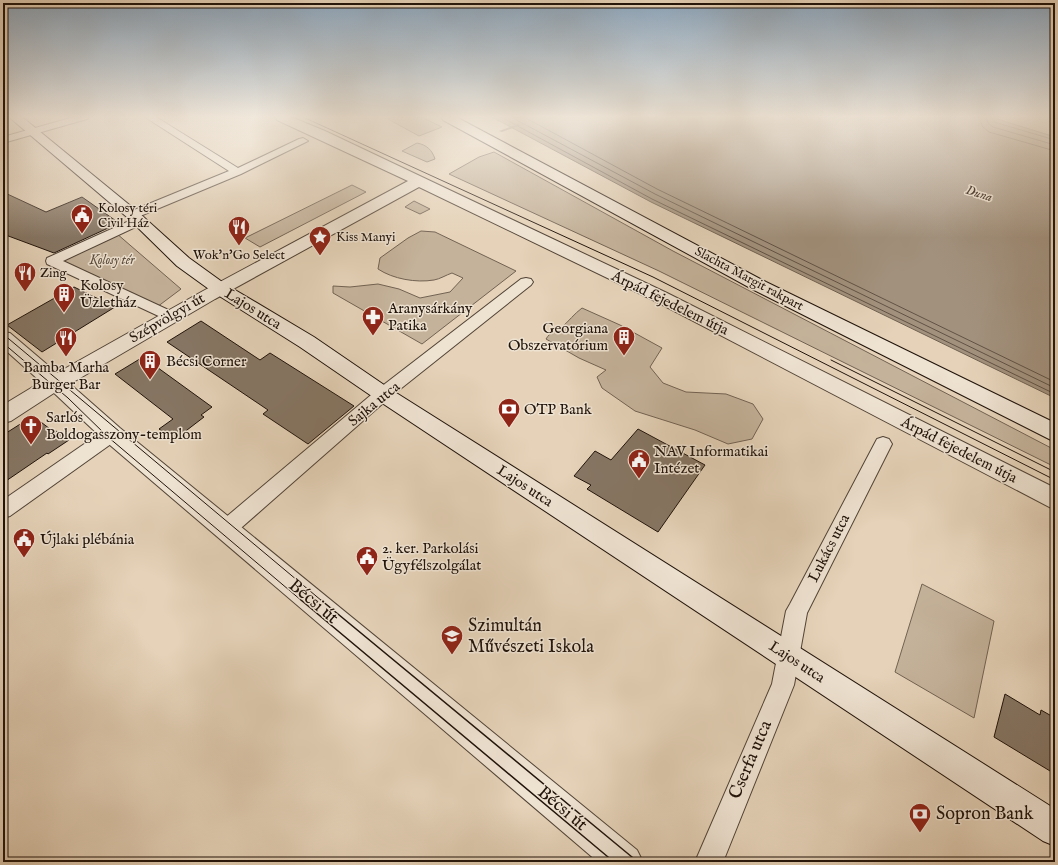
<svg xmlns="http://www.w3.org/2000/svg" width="1058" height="865" font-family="'IM FELL English',serif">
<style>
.green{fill:#c4b29a;stroke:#726252}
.water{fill:#a2917d;stroke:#6e5f4f}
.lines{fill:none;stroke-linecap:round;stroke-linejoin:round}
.shore{stroke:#615244;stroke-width:1}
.stream{fill:#6e5f4f;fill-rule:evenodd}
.building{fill:#867664;stroke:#20130a}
.minor-casing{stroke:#514336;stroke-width:2}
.tertiary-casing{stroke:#514336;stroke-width:2}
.secondary-casing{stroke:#20130a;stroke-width:2}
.minor{fill:#eee2d1;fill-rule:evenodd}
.tertiary{fill:#eee2d1;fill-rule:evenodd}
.secondary{fill:#eee2d1;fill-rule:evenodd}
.tram-far1{stroke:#20130a;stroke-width:1}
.tram{stroke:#20130a;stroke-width:1.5}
.labels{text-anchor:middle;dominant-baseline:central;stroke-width:3;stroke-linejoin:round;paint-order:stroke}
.far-water-label{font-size:13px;font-style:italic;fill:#544538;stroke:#eee2d1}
.far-poi-label{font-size:13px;fill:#20130a;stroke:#eee2d1;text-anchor:start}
.far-park-label{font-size:13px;font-style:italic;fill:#594b3c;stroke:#eee2d1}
.far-street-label{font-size:13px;fill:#20130a;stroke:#eee2d1}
.poi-label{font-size:15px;fill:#20130a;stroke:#eee2d1;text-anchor:start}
.street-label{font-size:15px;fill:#20130a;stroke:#eee2d1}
.near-street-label{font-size:18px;fill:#20130a;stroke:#eee2d1}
.near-poi-label{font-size:18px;fill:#20130a;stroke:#eee2d1;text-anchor:start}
</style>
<rect width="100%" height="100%" fill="#e5d2b8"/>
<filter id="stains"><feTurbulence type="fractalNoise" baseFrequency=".005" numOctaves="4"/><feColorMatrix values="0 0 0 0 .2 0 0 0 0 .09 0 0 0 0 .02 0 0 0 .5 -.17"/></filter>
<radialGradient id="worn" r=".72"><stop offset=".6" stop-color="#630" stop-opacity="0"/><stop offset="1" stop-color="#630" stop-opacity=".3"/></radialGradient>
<g class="green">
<polygon points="393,117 421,117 442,127 419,136 388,119"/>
<polygon points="990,117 1055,117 1055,137"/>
<path d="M 417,143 C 427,145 432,150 435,159 L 427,162 L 402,151 Z"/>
<polygon points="494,152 673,251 1055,450 1055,467 659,271 449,174 479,157"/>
<polygon points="352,185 366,192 260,247 245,238"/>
<polygon points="414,201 430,209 420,214 405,207"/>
<path d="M 421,231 L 435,232 L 516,271 L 422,344 L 333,293 L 333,286 L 350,287 L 378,284 L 399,289 L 420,298 L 450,292 L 463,278 L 452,273 C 446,275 440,279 434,280 C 416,283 393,279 378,269 L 380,258 L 408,238 Z"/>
<polygon points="116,233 181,289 157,307 61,262 64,257"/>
<path d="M 582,308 L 620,325 L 662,348 L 650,367 L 663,383 L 686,392 L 726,394 L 753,404 L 763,419 L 752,439 L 728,444 L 695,430 L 635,411 L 602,388 L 597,377 L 606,370 L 579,358 L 546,339 C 551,331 554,333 561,328 C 569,321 574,314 582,308 Z"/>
<polygon points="922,584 994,621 974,718 895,672"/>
</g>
<polygon class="water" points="492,117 990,117 1055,137 1055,398 651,202"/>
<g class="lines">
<g class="shore">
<polyline points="501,117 652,199 1055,394"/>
<polyline points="511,117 655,194 1055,388"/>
<polyline points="524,117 657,189 1055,382"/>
<polyline points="980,117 982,126 989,132 1055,151"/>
<polyline points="986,117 988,123 993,127 1055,145"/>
<polyline points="991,117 994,122 1055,140"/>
</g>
<polygon class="stream" points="518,124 521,125 502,132 499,131"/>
</g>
<g class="building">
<polygon points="3,192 46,212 82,197 119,223 54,253 3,234"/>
<polygon points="74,287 115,307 42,352 7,325"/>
<polygon points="201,321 260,360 270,353 354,406 308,444 263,414 268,410 167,342"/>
<polygon points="143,357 212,407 201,415 204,417 174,440 159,429 173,419 115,374"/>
<polygon points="33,416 54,432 56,431 69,440 48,454 47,453 3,483 3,435"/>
<polygon points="638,429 705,465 658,532 587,489 591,485 574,476 595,451 611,460"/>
<polygon points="1005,694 1040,715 1041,710 1055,718 1055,774 994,737"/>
</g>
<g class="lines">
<g class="minor-casing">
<g id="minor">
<polygon points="74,117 89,117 87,119 3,143 3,137"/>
<polygon points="145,117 156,117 238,168 299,139 303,138 308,141 241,174 133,219 127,215 129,212 229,171"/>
<polygon points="138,217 142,218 144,221 142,224 63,261 175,313 177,316 175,319 165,319 47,264 46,261 47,258"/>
<polygon points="526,278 531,279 533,282 531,285 389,398 233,535 226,537 219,535 216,529 219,523 377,390 521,279"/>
<polygon points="112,427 118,429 121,434 118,439 10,516 3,518 3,500 106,429"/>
<polygon points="883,437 889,439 892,444 807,613 794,685 723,862 695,862 772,684 786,611 790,604 877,439"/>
</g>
</g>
<g class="tertiary-casing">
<polygon id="tertiary" points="275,117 291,117 325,131 667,293 1055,488 1055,510 655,301 419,187 215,299 70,384 120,428 637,850 643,862 598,862 104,440 54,393 11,421 3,423 3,405 41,382 3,348 3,332 10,333 57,373 203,291 408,181 277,120"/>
</g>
<g class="secondary-casing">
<g id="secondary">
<polygon points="9,117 22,117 138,212 189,258 225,284 314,337 390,389 1055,809 1055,846 1043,841 376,399 300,347 213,292 177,266 128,218"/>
<polygon points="441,117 456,117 766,282 1055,423 1055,442 754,290 443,120"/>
</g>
</g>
<use href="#minor" class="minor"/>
<use href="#tertiary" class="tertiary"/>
<use href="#secondary" class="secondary"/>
<g class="tram-far1">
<polyline points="303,117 653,277 1055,480"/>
<polyline points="3,334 322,601"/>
<polyline points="3,343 68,398 108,437 302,601"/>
<polyline points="831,360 1055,472"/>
</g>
<g class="tram">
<polyline points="301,600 614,862"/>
<polyline points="321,600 638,862"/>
</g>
</g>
<linearGradient id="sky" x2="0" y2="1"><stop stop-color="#8ca6bd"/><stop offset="0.49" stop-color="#f3ebdf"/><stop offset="1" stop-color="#f3ebdf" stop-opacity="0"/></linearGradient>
<rect width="1058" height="238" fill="url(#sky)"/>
<defs>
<g id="civic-pin" transform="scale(1.15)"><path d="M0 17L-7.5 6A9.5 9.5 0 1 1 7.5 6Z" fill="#8f2418" stroke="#eee2d1"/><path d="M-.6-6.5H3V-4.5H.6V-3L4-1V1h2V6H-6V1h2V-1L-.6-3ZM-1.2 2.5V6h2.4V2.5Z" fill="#fff"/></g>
<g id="restaurant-pin" transform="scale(1.15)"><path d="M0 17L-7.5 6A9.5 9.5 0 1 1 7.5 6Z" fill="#8f2418" stroke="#eee2d1"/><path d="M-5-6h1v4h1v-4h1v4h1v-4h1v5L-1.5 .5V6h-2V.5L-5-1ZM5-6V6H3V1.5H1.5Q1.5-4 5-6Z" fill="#fff"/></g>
<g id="sight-pin" transform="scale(1.15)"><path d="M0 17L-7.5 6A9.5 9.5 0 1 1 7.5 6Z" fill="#8f2418" stroke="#eee2d1"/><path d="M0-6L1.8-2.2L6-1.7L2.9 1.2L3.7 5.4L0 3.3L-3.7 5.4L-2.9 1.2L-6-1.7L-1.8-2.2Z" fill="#fff"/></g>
<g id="building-pin" transform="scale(1.15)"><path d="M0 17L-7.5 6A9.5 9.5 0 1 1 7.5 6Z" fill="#8f2418" stroke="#eee2d1"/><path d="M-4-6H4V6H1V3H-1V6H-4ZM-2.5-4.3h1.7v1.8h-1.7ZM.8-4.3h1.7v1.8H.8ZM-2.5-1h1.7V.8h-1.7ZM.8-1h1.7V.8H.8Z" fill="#fff"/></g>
<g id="pharmacy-pin" transform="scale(1.15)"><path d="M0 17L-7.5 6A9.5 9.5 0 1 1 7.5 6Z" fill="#8f2418" stroke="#eee2d1"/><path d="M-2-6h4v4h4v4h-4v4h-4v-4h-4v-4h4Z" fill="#fff"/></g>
<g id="bank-pin" transform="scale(1.15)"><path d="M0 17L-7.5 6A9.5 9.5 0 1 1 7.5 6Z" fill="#8f2418" stroke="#eee2d1"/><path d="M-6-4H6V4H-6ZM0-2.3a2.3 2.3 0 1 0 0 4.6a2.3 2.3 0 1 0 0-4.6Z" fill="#fff"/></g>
<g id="church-pin" transform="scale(1.15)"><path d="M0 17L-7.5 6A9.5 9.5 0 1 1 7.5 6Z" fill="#8f2418" stroke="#eee2d1"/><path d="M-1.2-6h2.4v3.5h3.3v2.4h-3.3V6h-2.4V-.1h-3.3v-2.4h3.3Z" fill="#fff"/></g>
<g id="school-pin" transform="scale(1.15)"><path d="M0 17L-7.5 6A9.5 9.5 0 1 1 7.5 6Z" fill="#8f2418" stroke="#eee2d1"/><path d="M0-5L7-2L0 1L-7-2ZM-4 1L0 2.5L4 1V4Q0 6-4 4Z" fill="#fff"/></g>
</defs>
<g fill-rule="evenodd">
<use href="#civic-pin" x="82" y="215"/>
<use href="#restaurant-pin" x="239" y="227"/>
<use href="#sight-pin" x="320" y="237"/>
<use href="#restaurant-pin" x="25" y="273"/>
<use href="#building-pin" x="64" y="294"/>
<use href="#pharmacy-pin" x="373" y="317"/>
<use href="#building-pin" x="624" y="337"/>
<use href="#restaurant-pin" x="66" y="338"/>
<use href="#building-pin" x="150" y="361"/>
<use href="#bank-pin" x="509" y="409"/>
<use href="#church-pin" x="31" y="426"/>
<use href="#civic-pin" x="639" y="460"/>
<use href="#civic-pin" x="24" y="539"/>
<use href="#civic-pin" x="367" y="557"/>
<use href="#school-pin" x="452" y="636"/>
<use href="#bank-pin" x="920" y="814"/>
</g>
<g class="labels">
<g class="far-water-label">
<text transform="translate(979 194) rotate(18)">Duna</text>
</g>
<g class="far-poi-label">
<text x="98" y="208">Kolosy téri<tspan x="98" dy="15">Civil Ház</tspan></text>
<text x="336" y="237">Kiss Manyi</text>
<text x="239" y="255" text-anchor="middle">Wok'n'Go Select</text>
<text x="40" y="273">Zing</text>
</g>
<g class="far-park-label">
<text x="112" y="260">Kolosy tér</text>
</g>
<g class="far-street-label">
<text transform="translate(749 279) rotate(28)">Slachta Margit rakpart</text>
</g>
<g class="poi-label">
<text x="80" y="285">Kolosy<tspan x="80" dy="17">Üzletház</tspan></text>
<text x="388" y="308">Aranysárkány<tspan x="388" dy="17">Patika</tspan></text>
<text x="608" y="328" text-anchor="end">Georgiana<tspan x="608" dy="17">Obszervatórium</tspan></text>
<text x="166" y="361">Bécsi Corner</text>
<text x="66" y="367" text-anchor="middle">Bamba Marha<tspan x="66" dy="17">Burger Bar</tspan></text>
<text x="524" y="409">OTP Bank</text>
<text x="46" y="417">Sarlós<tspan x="46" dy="17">Boldogasszony-templom</tspan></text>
<text x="654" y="451">NAV Informatikai<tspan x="654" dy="17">Intézet</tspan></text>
<text x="40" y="539">Újlaki plébánia</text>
<text x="382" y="548">2. ker. Parkolási<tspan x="382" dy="17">Ügyfélszolgálat</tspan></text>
</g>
<g class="street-label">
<text transform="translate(670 303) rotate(26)">Árpád fejedelem útja</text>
<text transform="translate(253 309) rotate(32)">Lajos utca</text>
<text transform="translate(167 318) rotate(-30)">Szépvölgyi út</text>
<text transform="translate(374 404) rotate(-39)">Sajka utca</text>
<text transform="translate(959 450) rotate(27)">Árpád fejedelem útja</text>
<text transform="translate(525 486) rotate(33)">Lajos utca</text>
<text transform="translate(829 548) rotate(-63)">Lukács utca</text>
<text transform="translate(797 662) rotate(33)">Lajos utca</text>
</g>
<g class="near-street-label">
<text transform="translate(313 602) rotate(40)">Bécsi út</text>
<text transform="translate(751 760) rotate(-67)">Cserfa utca</text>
<text transform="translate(562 809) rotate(40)">Bécsi út</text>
</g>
<g class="near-poi-label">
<text x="468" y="626">Szimultán<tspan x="468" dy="21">Művészeti Iskola</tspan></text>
<text x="936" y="814">Sopron Bank</text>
</g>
</g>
<rect width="1058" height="865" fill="none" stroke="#e5d2b8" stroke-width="16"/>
<rect x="4" y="4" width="1050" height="857" fill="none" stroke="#20130a" stroke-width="2"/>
<rect x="8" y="8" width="1042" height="849" fill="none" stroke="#20130a"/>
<rect width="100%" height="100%" filter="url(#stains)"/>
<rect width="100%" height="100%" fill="url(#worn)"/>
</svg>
